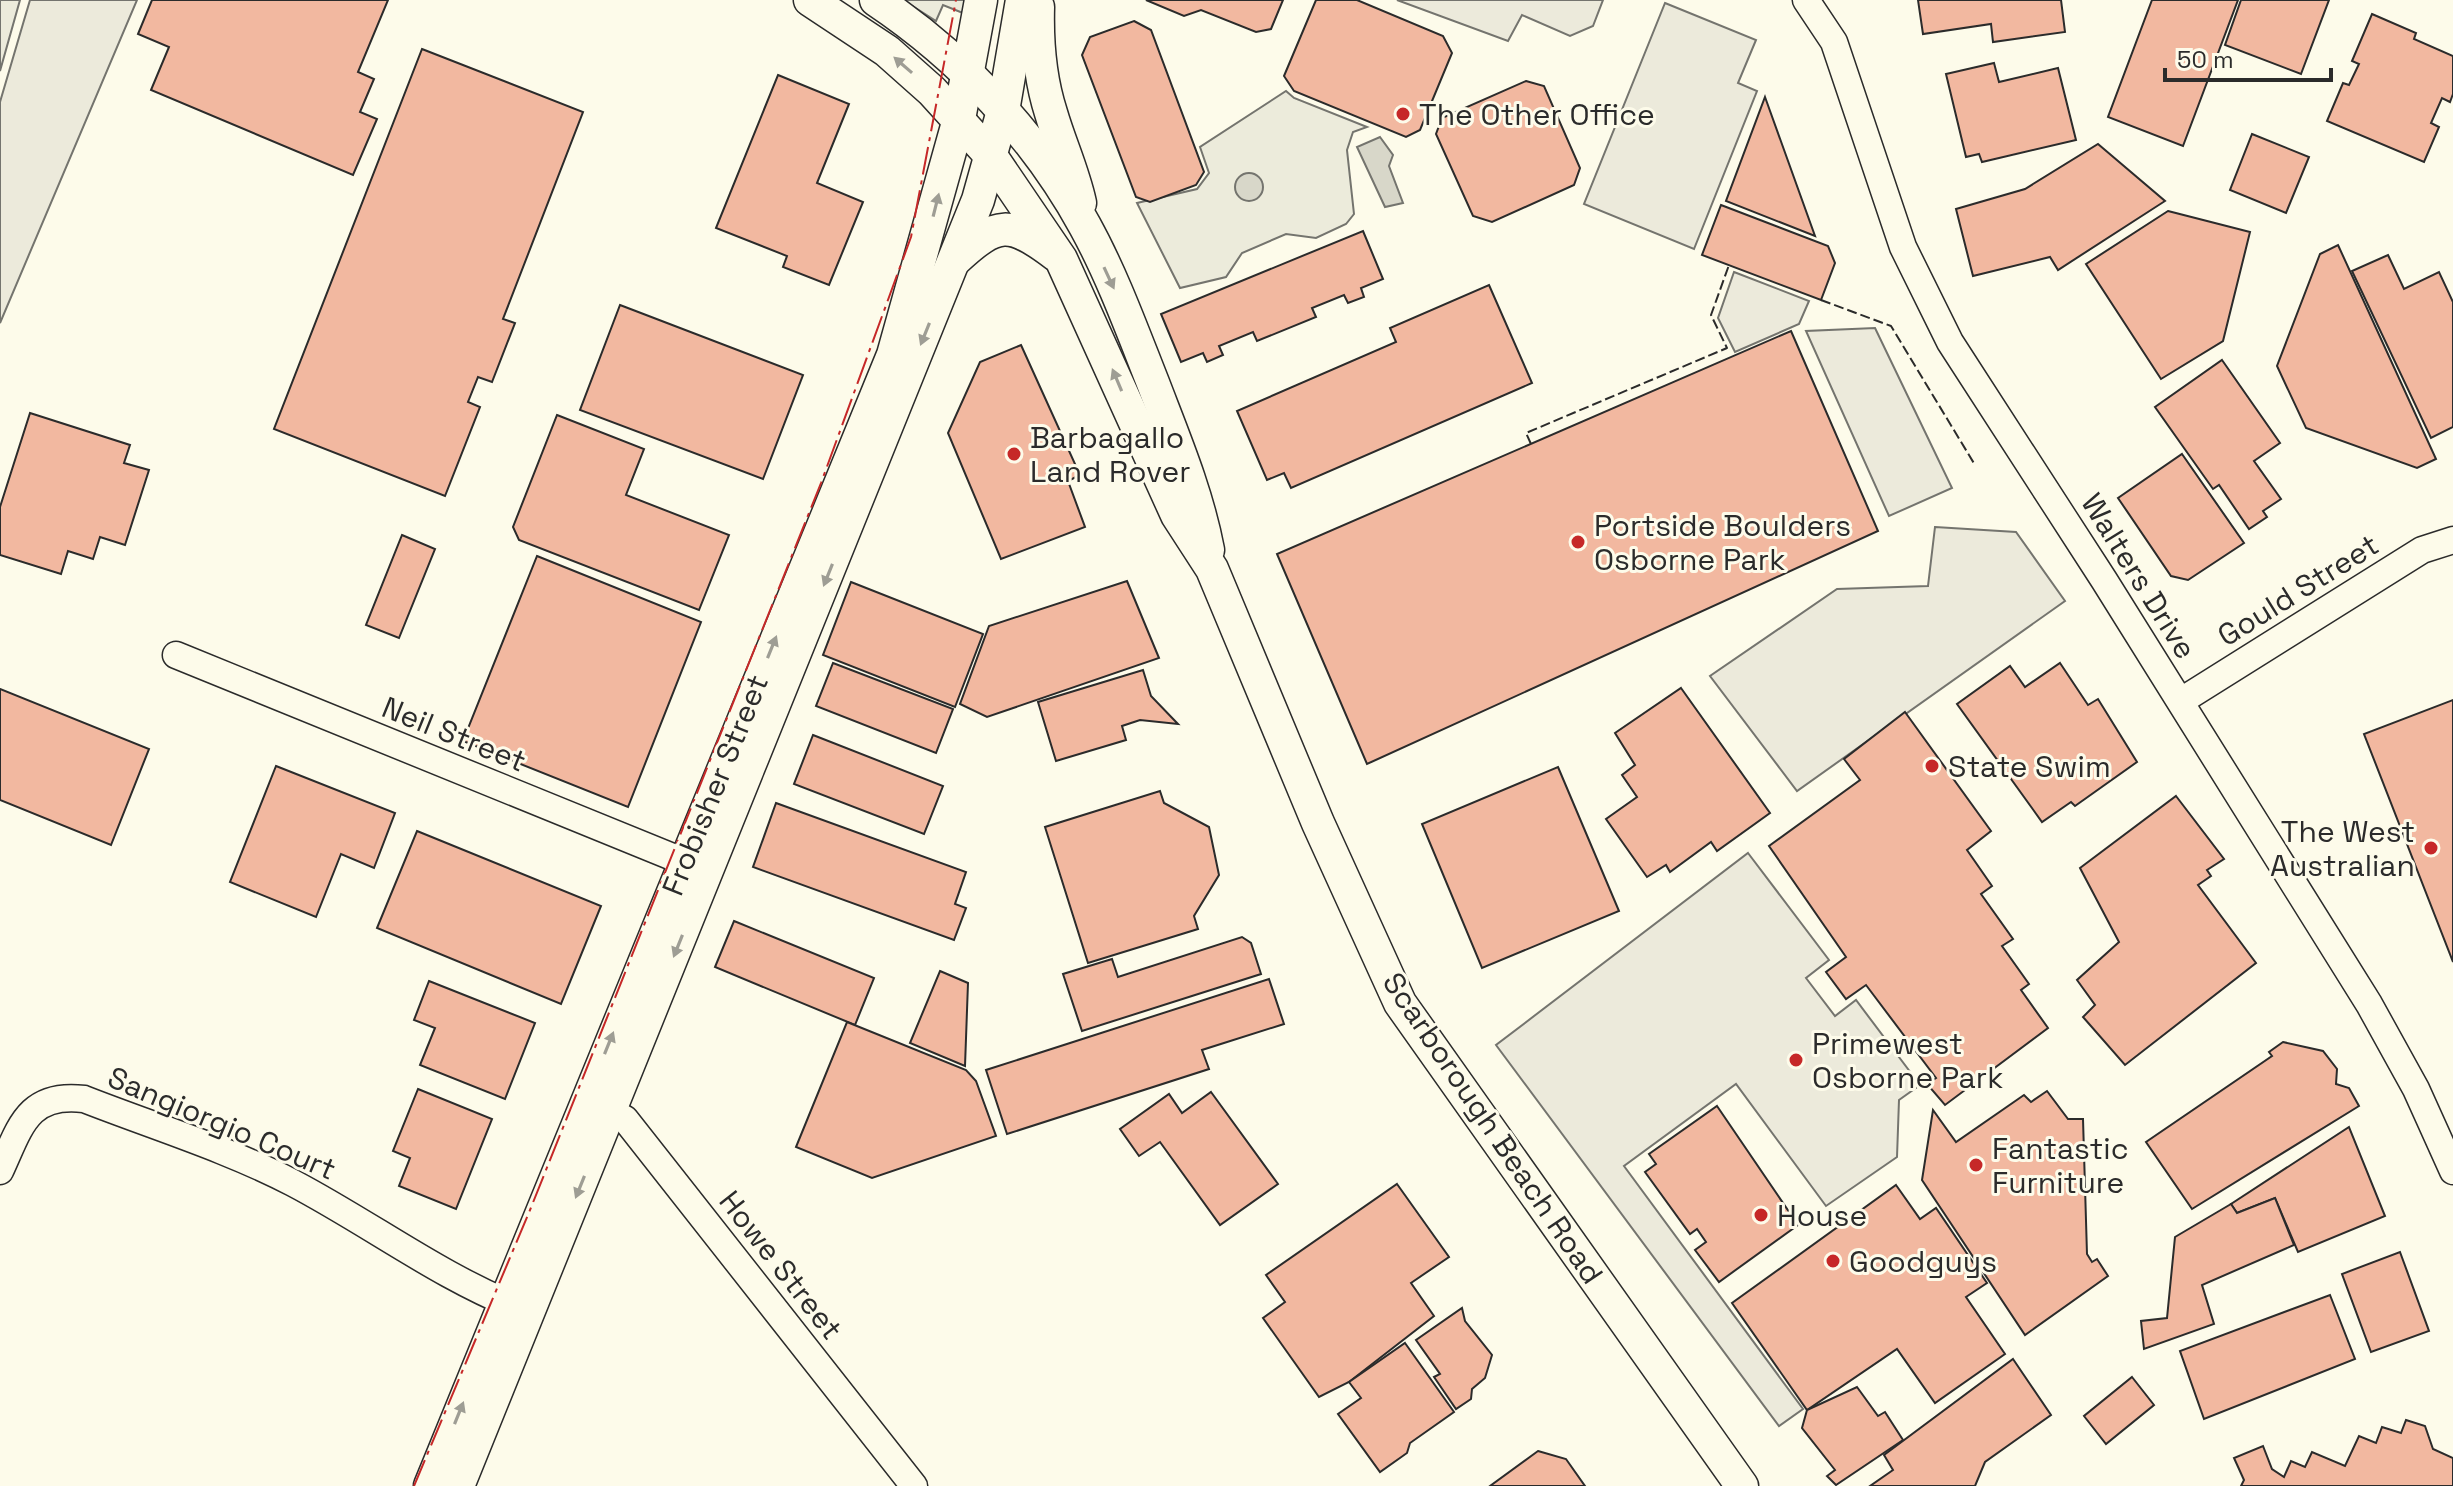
<svg xmlns="http://www.w3.org/2000/svg" width="2453" height="1486" font-family="'Space Grotesk',sans-serif">
<style>
.green{fill:#ecebdb;stroke:#74746e;stroke-width:2}
.parking{fill:#eceadb;stroke:#74746e;stroke-width:2}
.water{fill:#d8d7c9;stroke:#74746e;stroke-width:2}
.building{fill:#f2b8a0;stroke:#2b2b2b;stroke-width:2}
.lines{fill:none;stroke-linecap:round;stroke-linejoin:round}
.minor-casing{stroke:#2b2b2b;stroke-width:29}
.major-casing{stroke:#2b2b2b;stroke-width:35}
.minor{stroke:#fdfbea;stroke-width:26}
.major{stroke:#fdfbea;stroke-width:32}
.fence{stroke:#2b2b2b;stroke-width:2;stroke-dasharray:10 4;stroke-linecap:butt}
.power{stroke:#c62828;stroke-width:2;stroke-dasharray:28 6 4 6;stroke-linecap:butt}
.oneway{fill:#9e9d94}
.poi-dot{fill:#c62828;stroke:#fdfbea;stroke-width:3}
.labels{text-anchor:middle;dominant-baseline:central;stroke-width:6;stroke-linejoin:round;paint-order:stroke}
.poi-label{font-size:30px;fill:#2b2b2b;stroke:#fdfbea;text-anchor:start}
.street-label{font-size:30px;fill:#2b2b2b;stroke:#fdfbea}
</style>
<rect width="100%" height="100%" fill="#fdfbea"/>
<g class="green">
<polygon points="0,0 20,0 0,71"/>
<polygon points="903,0 965,0 963,13 943,5 936,21"/>
<polygon points="1286,91 1294,98 1367,127 1353,132 1347,150 1354,214 1346,224 1316,238 1286,234 1242,253 1226,277 1180,288 1137,203 1197,189 1209,173 1200,147"/>
</g>
<g class="parking">
<polygon points="30,0 137,0 0,323 0,102"/>
<polygon points="1397,0 1603,0 1593,26 1570,36 1522,15 1508,41"/>
<polygon points="1665,3 1756,40 1738,83 1757,91 1694,249 1584,204"/>
<polygon points="1734,272 1809,301 1799,324 1735,352 1718,318"/>
<polygon points="1875,328 1952,488 1889,516 1806,331"/>
<polygon points="1935,527 2016,532 2065,601 1797,791 1710,676 1837,589 1928,586"/>
<polygon points="1748,853 1829,960 1806,978 1835,1016 1856,1000 1920,1085 1899,1100 1897,1157 1826,1206 1736,1084 1624,1166 1803,1409 1779,1426 1496,1045"/>
</g>
<g class="water">
<polygon points="1380,137 1393,155 1389,166 1403,203 1385,207 1357,147"/>
<circle cx="1249" cy="187" r="14"/>
</g>
<g class="building">
<polygon points="152,0 388,0 358,72 374,79 360,112 377,119 353,175 151,90 169,47 138,34"/>
<polygon points="1146,0 1283,0 1271,29 1256,32 1201,10 1184,16"/>
<polygon points="1316,0 1357,0 1443,36 1452,53 1420,130 1406,137 1294,91 1284,76"/>
<polygon points="1918,0 2061,0 2065,32 1993,42 1991,24 1923,34"/>
<polygon points="2152,0 2238,0 2183,146 2108,117"/>
<polygon points="2241,0 2329,0 2301,74 2225,45"/>
<polygon points="2372,14 2416,33 2414,39 2453,56 2453,94 2450,102 2442,98 2431,123 2439,127 2424,162 2327,121 2343,83 2349,85 2359,64 2352,61"/>
<polygon points="1134,21 1151,30 1204,172 1196,185 1150,202 1136,197 1082,55 1090,37"/>
<polygon points="422,49 583,112 503,319 515,323 492,382 478,377 468,402 480,407 445,496 274,429"/>
<polygon points="1994,63 1999,82 2058,68 2076,140 1982,162 1979,154 1966,157 1946,74"/>
<polygon points="778,75 849,104 817,183 863,202 829,285 783,267 787,256 716,228"/>
<polygon points="1526,81 1544,86 1580,168 1574,185 1492,222 1473,216 1436,134 1442,118"/>
<polygon points="1765,97 1815,236 1726,201"/>
<polygon points="2252,134 2309,157 2286,213 2230,190"/>
<polygon points="2098,144 2165,201 2058,270 2050,257 1973,276 1956,209 2025,189"/>
<polygon points="1721,205 1828,246 1835,263 1821,300 1702,255"/>
<polygon points="2168,211 2250,232 2223,341 2161,379 2086,264"/>
<polygon points="1363,231 1383,279 1361,288 1364,297 1348,303 1344,295 1312,308 1316,317 1257,341 1253,332 1219,346 1223,355 1207,362 1203,353 1181,362 1161,314"/>
<polygon points="2338,245 2436,459 2417,468 2306,428 2277,366 2320,254"/>
<polygon points="2388,255 2404,289 2439,272 2453,302 2453,427 2431,438 2352,271"/>
<polygon points="1489,285 1532,383 1291,488 1284,473 1267,480 1237,411 1396,342 1390,328"/>
<polygon points="620,305 803,375 763,479 580,410"/>
<polygon points="1791,331 1878,531 1367,764 1277,554"/>
<polygon points="1021,345 1080,475 1068,481 1085,527 1001,559 948,433 980,362"/>
<polygon points="2222,360 2280,443 2254,461 2281,499 2263,511 2267,517 2249,529 2219,485 2213,489 2155,407"/>
<polygon points="30,413 130,445 124,463 149,470 125,545 100,537 93,559 68,551 61,574 0,555 0,507"/>
<polygon points="557,415 644,449 626,495 729,535 699,610 519,540 513,527"/>
<polygon points="2182,454 2244,543 2188,580 2171,576 2118,498"/>
<polygon points="402,535 435,549 399,638 366,625"/>
<polygon points="537,556 701,622 628,807 463,741"/>
<polygon points="1127,581 1159,658 987,717 960,704 989,626"/>
<polygon points="851,582 983,634 955,707 823,655"/>
<polygon points="833,663 953,709 936,753 816,706"/>
<polygon points="2060,663 2088,705 2098,699 2137,762 2075,806 2071,802 2042,822 1957,704 2010,666 2025,687"/>
<polygon points="1143,670 1151,696 1178,724 1140,720 1122,726 1126,740 1056,761 1038,702"/>
<polygon points="1681,688 1770,813 1717,851 1711,842 1670,872 1666,865 1647,877 1606,819 1637,797 1622,775 1635,765 1615,733"/>
<polygon points="0,689 149,749 111,845 0,800"/>
<polygon points="2453,700 2453,962 2364,734"/>
<polygon points="1905,712 1991,831 1967,850 1992,886 1981,894 2013,939 2002,946 2029,984 2021,990 2048,1028 1945,1105 1927,1084 1936,1078 1866,985 1846,999 1826,972 1846,957 1769,846 1860,780 1844,759"/>
<polygon points="813,735 943,786 924,834 794,784"/>
<polygon points="276,766 395,813 374,868 341,854 316,917 230,882"/>
<polygon points="1558,767 1619,911 1482,968 1422,824"/>
<polygon points="1160,791 1164,803 1209,827 1219,875 1194,916 1198,929 1088,963 1045,827"/>
<polygon points="2176,796 2224,859 2207,870 2211,876 2198,885 2256,963 2125,1065 2083,1017 2095,1005 2077,980 2119,942 2080,868"/>
<polygon points="776,803 966,872 955,904 966,908 954,940 753,867"/>
<polygon points="417,831 601,906 561,1004 377,928"/>
<polygon points="734,921 874,978 855,1025 715,967"/>
<polygon points="1242,937 1251,943 1261,974 1082,1031 1063,974 1112,959 1118,977"/>
<polygon points="940,971 968,983 965,1066 910,1043"/>
<polygon points="1269,979 1284,1024 1202,1050 1209,1069 1007,1134 986,1070"/>
<polygon points="429,981 535,1023 505,1099 420,1065 435,1028 414,1020"/>
<polygon points="847,1022 966,1070 976,1081 996,1136 872,1178 796,1147"/>
<polygon points="2283,1042 2323,1051 2337,1069 2336,1084 2349,1088 2359,1106 2192,1209 2146,1142 2272,1056 2269,1052"/>
<polygon points="418,1089 492,1119 456,1209 399,1186 410,1158 393,1151"/>
<polygon points="2047,1091 2068,1119 2083,1119 2087,1254 2092,1262 2097,1259 2108,1276 2025,1335 1922,1180 1933,1110 1956,1142 2024,1095 2031,1102"/>
<polygon points="1211,1092 1278,1184 1220,1225 1160,1142 1139,1156 1120,1129 1169,1094 1182,1113"/>
<polygon points="1717,1106 1798,1225 1719,1282 1695,1250 1706,1242 1697,1229 1690,1234 1645,1172 1656,1164 1649,1154"/>
<polygon points="2349,1127 2385,1216 2298,1252 2275,1198 2237,1213 2231,1204"/>
<polygon points="1397,1184 1449,1257 1411,1283 1434,1316 1349,1382 1319,1397 1263,1318 1285,1302 1266,1275"/>
<polygon points="1896,1185 1920,1219 1936,1208 1987,1283 1966,1297 2005,1354 1935,1403 1897,1349 1807,1410 1732,1303"/>
<polygon points="2275,1198 2294,1245 2202,1285 2214,1324 2144,1349 2141,1321 2167,1318 2175,1237 2231,1204 2237,1213"/>
<polygon points="2400,1252 2429,1331 2371,1352 2342,1274"/>
<polygon points="2330,1295 2355,1359 2204,1419 2180,1351"/>
<polygon points="1462,1308 1465,1321 1492,1355 1485,1378 1472,1389 1471,1399 1456,1409 1434,1377 1440,1374 1416,1340"/>
<polygon points="1405,1343 1454,1412 1410,1443 1407,1453 1380,1472 1338,1414 1361,1398 1349,1382"/>
<polygon points="2013,1359 2051,1415 1985,1462 1975,1486 1870,1486 1893,1470 1884,1455"/>
<polygon points="2132,1377 2154,1405 2106,1444 2084,1416"/>
<polygon points="1857,1387 1878,1416 1885,1412 1903,1440 1836,1485 1827,1476 1835,1470 1802,1428 1807,1410"/>
<polygon points="2406,1420 2425,1426 2433,1449 2453,1458 2453,1486 2241,1486 2244,1480 2234,1458 2263,1446 2272,1469 2284,1477 2291,1461 2305,1467 2312,1452 2345,1466 2359,1436 2376,1443 2382,1427 2401,1433"/>
<polygon points="1538,1451 1566,1459 1585,1486 1490,1486"/>
</g>
<g class="lines">
<g class="minor-casing">
<g id="minor">
<polyline points="1806,0 1834,42 1903,247 1950,342 2104,580 2369,1004 2416,1089 2453,1171"/>
<polyline points="176,655 702,869"/>
<polyline points="2181,701 2422,550 2453,540"/>
<polyline points="592,1102 625,1119 914,1486"/>
<path d="M 0,1171 C 20,1128 27,1092 84,1099 C 153,1126 228,1149 293,1183 C 371,1224 440,1277 522,1309"/>
</g>
</g>
<g class="major-casing">
<g id="major">
<polyline points="810,0 887,51 932,91 991,156 1061,259 1177,515 1212,569 1318,823 1400,1003 1742,1486"/>
<path d="M 876,0 C 961,57 1035,135 1085,226 C 1112,275 1132,330 1153,383 C 1174,438 1197,492 1208,550"/>
<path d="M 1038,7 C 1037,43 1040,79 1051,113 C 1060,144 1073,171 1080,203"/>
<path d="M 956,259 C 997,221 1010,220 1056,255"/>
<polyline points="430,1486 893,355 959,119 981,0"/>
<polyline points="458,1486 978,200 1003,111 1022,0"/>
</g>
</g>
<use href="#minor" class="minor"/>
<use href="#major" class="major"/>
<g class="fence">
<polyline points="1821,300 1891,326 1975,465"/>
<polyline points="1531,444 1526,433 1727,348 1711,315 1729,265"/>
</g>
<polyline class="power" points="414,1486 530,1210 821,483 911,237 956,0"/>
</g>
<defs><path id="oneway-solid" d="M-6-.8H1V-3.2L6.5 0L1 3.2V.8H-6Z" transform="scale(2)"/></defs>
<g class="oneway">
<use href="#oneway-solid" transform="translate(903 65) rotate(-139)"/>
<use href="#oneway-solid" transform="translate(936 205) rotate(-76)"/>
<use href="#oneway-solid" transform="translate(1109 278) rotate(65)"/>
<use href="#oneway-solid" transform="translate(925 334) rotate(112)"/>
<use href="#oneway-solid" transform="translate(1117 380) rotate(-113)"/>
<use href="#oneway-solid" transform="translate(828 575) rotate(112)"/>
<use href="#oneway-solid" transform="translate(772 647) rotate(-68)"/>
<use href="#oneway-solid" transform="translate(678 946) rotate(112)"/>
<use href="#oneway-solid" transform="translate(609 1043) rotate(-68)"/>
<use href="#oneway-solid" transform="translate(580 1187) rotate(112)"/>
<use href="#oneway-solid" transform="translate(459 1413) rotate(-68)"/>
</g>
<g class="poi-dot">
<circle cx="1403" cy="114" r="8"/>
<circle cx="1014" cy="454" r="8"/>
<circle cx="1578" cy="542" r="8"/>
<circle cx="1932" cy="766" r="8"/>
<circle cx="2431" cy="848" r="8"/>
<circle cx="1796" cy="1060" r="8"/>
<circle cx="1976" cy="1165" r="8"/>
<circle cx="1761" cy="1215" r="8"/>
<circle cx="1833" cy="1261" r="8"/>
</g>
<g class="labels">
<g class="poi-label">
<text x="1419" y="114">The Other Office</text>
<text x="1030" y="437">Barbagallo<tspan x="1030" dy="34">Land Rover</tspan></text>
<text x="1594" y="525">Portside Boulders<tspan x="1594" dy="34">Osborne Park</tspan></text>
<text x="1948" y="766">State Swim</text>
<text x="2415" y="831" text-anchor="end">The West<tspan x="2415" dy="34">Australian</tspan></text>
<text x="1812" y="1043">Primewest<tspan x="1812" dy="34">Osborne Park</tspan></text>
<text x="1992" y="1148">Fantastic<tspan x="1992" dy="34">Furniture</tspan></text>
<text x="1777" y="1215">House</text>
<text x="1849" y="1261">Goodguys</text>
</g>
<g class="street-label">
<text transform="translate(2139 576) rotate(58)">Walters Drive</text>
<text transform="translate(2298 590) rotate(-32)">Gould Street</text>
<text transform="translate(454 734) rotate(22)">Neil Street</text>
<text transform="translate(715 785) rotate(-68)">Frobisher Street</text>
<text transform="translate(222 1123) rotate(23)">Sangiorgio Court</text>
<text transform="translate(1493 1128) rotate(56)">Scarborough Beach Road</text>
<text transform="translate(781 1265) rotate(52)">Howe Street</text>
</g>
</g>
<path d="M2165 68v12h166v-12" fill="none" stroke="#2b2b2b" stroke-width="4"/>
<text x="2177" y="68" font-size="24" fill="#2b2b2b" stroke="#fdfbea" stroke-width="6" paint-order="stroke">50 m</text>
</svg>
